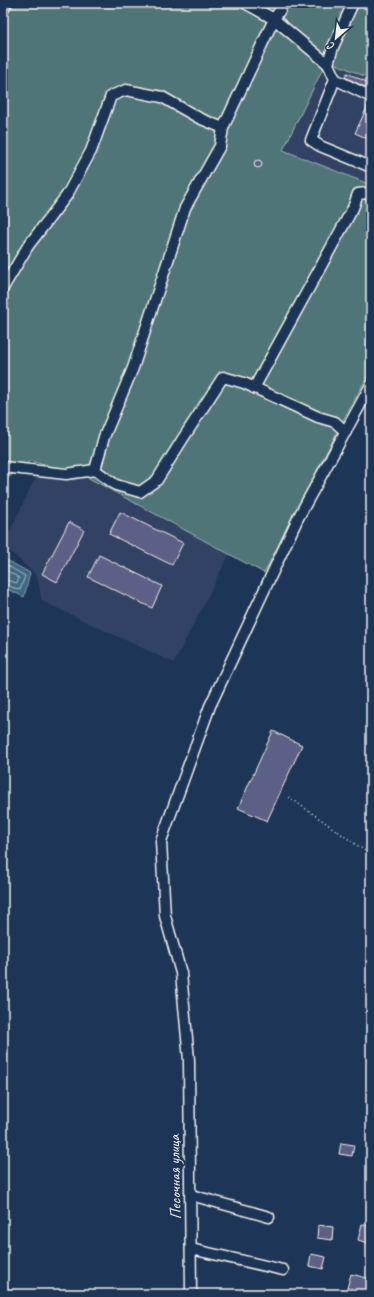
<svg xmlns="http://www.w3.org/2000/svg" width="374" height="1297" font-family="Caveat,sans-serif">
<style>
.built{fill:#304265}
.green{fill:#507578;stroke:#a2b3b0}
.water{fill:#3c6881;stroke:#869faa}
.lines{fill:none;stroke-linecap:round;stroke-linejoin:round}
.shore{stroke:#aababf;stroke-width:1}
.building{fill:#5d6186;stroke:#f4f1e8}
.minor-casing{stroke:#f4f1e8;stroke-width:13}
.path{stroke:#f4f1e8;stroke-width:1.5;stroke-dasharray:1 3;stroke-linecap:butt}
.minor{stroke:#1d3557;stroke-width:10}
.labels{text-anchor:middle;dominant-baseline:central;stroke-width:4;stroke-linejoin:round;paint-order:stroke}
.street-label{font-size:16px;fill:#f4f1e8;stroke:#1d3557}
</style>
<rect width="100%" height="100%" fill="#1d3557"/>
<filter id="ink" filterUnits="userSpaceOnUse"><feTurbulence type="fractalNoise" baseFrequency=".025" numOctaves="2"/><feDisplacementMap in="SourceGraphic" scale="8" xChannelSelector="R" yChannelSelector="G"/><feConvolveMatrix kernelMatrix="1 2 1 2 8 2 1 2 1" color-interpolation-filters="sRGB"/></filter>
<g filter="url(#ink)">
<g class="built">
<polygon points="327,59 371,79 371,185 283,150"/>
<polygon points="42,464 85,476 229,555 174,663 42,601 37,576 3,545"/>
</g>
<polygon class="green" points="3,3 360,3 371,8 371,79 327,60 283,150 371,185 371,370 346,415 264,573 85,476 30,461 5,480 3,478"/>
<polygon class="water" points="3,558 30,573 24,597 3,587"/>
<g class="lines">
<g class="shore">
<polyline points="3,563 25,576 20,590 3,584"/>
<polyline points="3,568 19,578 17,583 3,579"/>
</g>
</g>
<g class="building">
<polygon points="347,73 371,84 371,90 345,77"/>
<polygon points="369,103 371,103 371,140 355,133"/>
<circle cx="258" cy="164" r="4"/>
<polygon points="120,512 183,543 172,565 109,534"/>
<polygon points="69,522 84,530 57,582 42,574"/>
<polygon points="99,555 162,586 152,608 88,577"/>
<polygon points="273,731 302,745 267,821 238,808"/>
<polygon points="341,1143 354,1145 352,1156 339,1154"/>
<polygon points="362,1224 371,1227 371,1244 358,1240"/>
<polygon points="318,1225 333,1227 332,1240 317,1238"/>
<polygon points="311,1254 326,1257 323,1269 309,1266"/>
<polygon points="351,1274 371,1279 371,1294 347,1288"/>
</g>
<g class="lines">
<g class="minor-casing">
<g id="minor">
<polyline points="282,3 280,10 274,19 328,64"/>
<polyline points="353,3 333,47 328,64 335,79 371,97"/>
<polyline points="3,10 7,3"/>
<polyline points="335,79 311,140 320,146 371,167"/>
<polyline points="223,128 274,19 245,3"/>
<polyline points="3,288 28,246 67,195 91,151 111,96 126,90 162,97 199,118 223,128 220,146 185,208 133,368 104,437 95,470 116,485 140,492 157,480 182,440 223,377 244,383 318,417 335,422 346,432"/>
<polyline points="254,388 353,208 358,194 367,193 371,195"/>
<polyline points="3,467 66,474 95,470"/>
<polyline points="191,1195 269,1217"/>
<polyline points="191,1249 283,1270"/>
<polyline points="191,1294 189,1060 181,973 165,916 161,841 210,706 298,518 371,385"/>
</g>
</g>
<polyline class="path" points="289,797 371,855"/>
<use href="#minor" class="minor"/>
</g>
</g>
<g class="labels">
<g class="street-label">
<text transform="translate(175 1177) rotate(-91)">Песочная улица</text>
</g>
</g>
<rect width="374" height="1297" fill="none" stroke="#1d3557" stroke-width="16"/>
<rect x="8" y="8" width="358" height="1281" fill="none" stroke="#f4f1e8" stroke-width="1.5" filter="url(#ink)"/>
<g transform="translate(336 38) rotate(208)" stroke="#1d3557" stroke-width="3" paint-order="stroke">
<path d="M0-3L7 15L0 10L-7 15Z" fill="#f4f1e8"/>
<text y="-6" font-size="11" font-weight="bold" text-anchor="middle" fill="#f4f1e8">С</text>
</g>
</svg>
